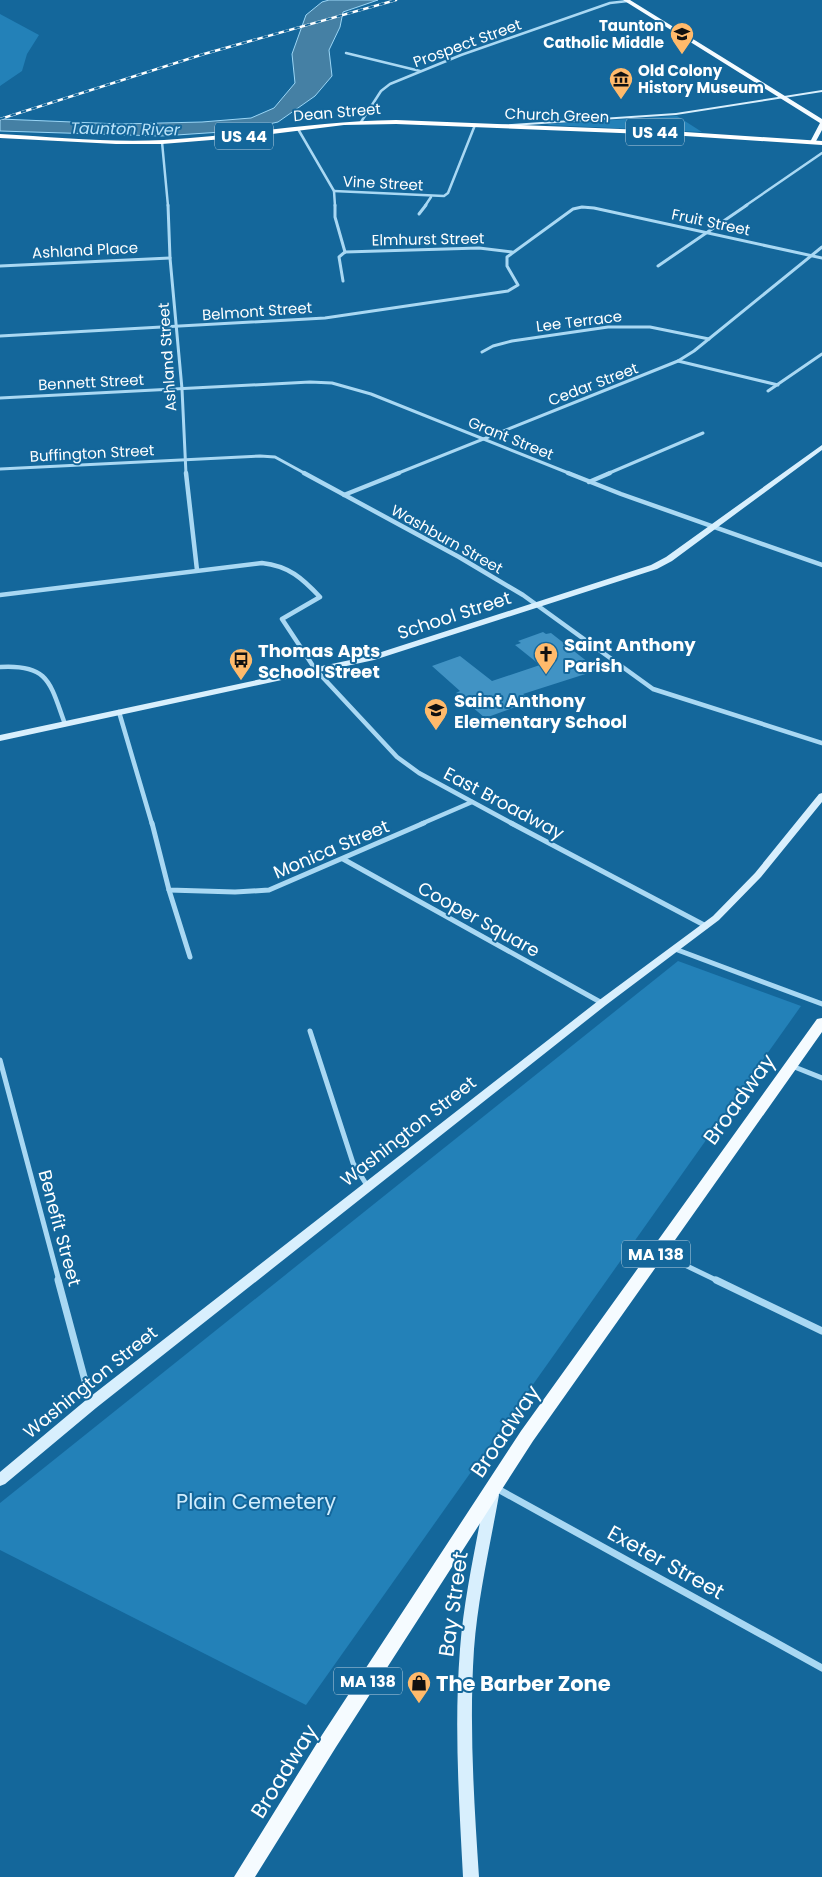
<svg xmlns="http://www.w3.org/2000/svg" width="822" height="1877" font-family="Poppins,sans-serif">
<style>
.green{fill:#2381b8}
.water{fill:#4580a4;stroke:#9bd6f6}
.building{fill:#4193c4}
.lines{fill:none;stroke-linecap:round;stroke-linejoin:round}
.street-far4{stroke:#a9d8f3;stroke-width:2.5}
.street-far3{stroke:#a9d8f3;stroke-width:3}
.street-far2{stroke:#a9d8f3;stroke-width:4.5}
.street-far1{stroke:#a9d8f3;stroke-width:5}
.street{stroke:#a9d8f3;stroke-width:7}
.secondary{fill:#d8effd;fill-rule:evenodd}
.primary{fill:#f5fbff;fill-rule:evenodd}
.highway{fill:#fff;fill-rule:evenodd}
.rail-casing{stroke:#fff;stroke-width:2.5}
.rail{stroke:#14679b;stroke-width:2;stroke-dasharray:5.5;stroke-linecap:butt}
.labels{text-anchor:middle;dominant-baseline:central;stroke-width:4;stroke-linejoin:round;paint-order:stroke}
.far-poi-label{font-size:15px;font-weight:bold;fill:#fff;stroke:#14679b;text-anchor:end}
.far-street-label{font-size:15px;fill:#fff;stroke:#14679b}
.far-water-label{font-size:16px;font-style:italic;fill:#bce4fa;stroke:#14679b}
.shield{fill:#14679b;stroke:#b8d1e1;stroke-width:1}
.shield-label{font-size:16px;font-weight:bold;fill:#fff}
.street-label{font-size:18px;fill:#fff;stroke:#14679b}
.poi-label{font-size:18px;font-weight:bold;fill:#fff;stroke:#14679b;text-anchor:start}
.near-street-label{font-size:21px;fill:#fff;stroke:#14679b}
.near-park-label{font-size:21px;fill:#d1edfd;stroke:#14679b}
.near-poi-label{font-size:21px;font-weight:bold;fill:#fff;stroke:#14679b;text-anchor:start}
</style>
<rect width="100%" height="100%" fill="#14679b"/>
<g class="green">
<polygon points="0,14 39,35 27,54 22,71 0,86"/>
<polygon points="677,116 702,132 547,125 550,124"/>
<polygon points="678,961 801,1006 306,1705 0,1550 0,1503"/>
</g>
<polygon class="water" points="329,0 378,0 343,12 340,27 329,50 332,76 315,96 278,122 237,131 161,136 0,131 0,119 120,124 202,122 251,118 274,108 295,83 292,54 306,15 322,2"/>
<polygon class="building" points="543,632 546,634 551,633 598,670 523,694 532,701 485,718 456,693 460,691 432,666 460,656 492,681 540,665 515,645 521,643 518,641"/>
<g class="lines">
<g class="street-far4">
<polyline points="346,53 420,71"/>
<polyline points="361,122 381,91 390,84 461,55 610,3 628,1"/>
<polyline points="298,129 334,191 335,206"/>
<polyline points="162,142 168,206"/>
<polyline points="334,191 444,196 448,193 475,125"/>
<polyline points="425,206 431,197"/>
<polyline points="745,206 822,153"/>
</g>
<g class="street-far3">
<polyline points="168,205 170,258 182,389 186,474"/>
<polyline points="335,205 335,217 345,252"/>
<polyline points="419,214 426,205"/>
<polyline points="345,252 479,248 512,252"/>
<polyline points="0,266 170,258"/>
<polyline points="658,266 747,205"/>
<polyline points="343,281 339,257 345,252"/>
<polyline points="0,336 325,318 508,291 518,285 507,266 507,257 573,209 582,207 594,208 822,258"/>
<polyline points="482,352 493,346 512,341 608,327 650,327 709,339"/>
<polyline points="678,361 778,385"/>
<polyline points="768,391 822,354"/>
<polyline points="0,398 310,382 332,383 371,394 571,474"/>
<polyline points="0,469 260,456 275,457 306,474"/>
<polyline points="396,474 678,361 694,351 822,247"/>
<polyline points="607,474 703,433"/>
</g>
<g class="street-far2">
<polyline points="186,473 197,570"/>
<polyline points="304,473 459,557 523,595 653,689 822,743"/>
<polyline points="568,473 621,494 822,565"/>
<polyline points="589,482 610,473"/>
<polyline points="344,495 399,473"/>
<path d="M 0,595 L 262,563 C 289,566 302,578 320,597 L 282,619 L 315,669 L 397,757 L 419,773 L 513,824"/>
<path d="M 0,667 C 49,664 50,683 65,724"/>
<polyline points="119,712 152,824"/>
<polyline points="421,824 472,802"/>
</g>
<g class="street-far1">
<polyline points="152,823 169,890 235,892 269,890 424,823"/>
<polyline points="511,823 706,926"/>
<polyline points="343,859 602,1003"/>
<polyline points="169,890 190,957"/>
<polyline points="675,949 822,1004"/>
<polyline points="310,1031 353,1163 368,1187"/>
<polyline points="0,1060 59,1281"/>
<polyline points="792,1066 822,1078"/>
<polyline points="660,1253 718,1281"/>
</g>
<g class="street">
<polyline points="58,1280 91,1403"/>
<polyline points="716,1280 822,1331"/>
<polyline points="496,1488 822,1668"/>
</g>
<g class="secondary">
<polygon points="822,90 822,92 676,115 497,127 495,126 497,125 676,113"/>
<polygon points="822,445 822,450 672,561 657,569 374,660 0,741 0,735 369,656 651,565 666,557"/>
<polygon points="822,793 822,802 761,877 719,920 606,1005 96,1408 5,1484 0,1486 0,1472 86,1400 598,1001 713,916 755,873 819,794"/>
<path d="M 492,1489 L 497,1491 L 499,1495 C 490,1546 478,1597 474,1649 C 469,1725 474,1801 479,1877 L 463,1877 C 459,1801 454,1725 460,1649 C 464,1597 476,1546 485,1495 L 487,1491 Z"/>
</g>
<g class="primary">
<polygon points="623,0 630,0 822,119 822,130 815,143 810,142 820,123"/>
<polygon points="822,1018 822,1032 533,1441 336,1747 255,1877 234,1877 322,1735 521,1431 817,1019"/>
</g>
<path class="highway" d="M 396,120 L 670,131 L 822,141 L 822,145 L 670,135 L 396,124 L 344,125 L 248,137 L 162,144 L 116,144 L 0,138 L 0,134 C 54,137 110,143 164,140 C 242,135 318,121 396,120 Z"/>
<g class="rail-casing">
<polyline id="rail" points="0,119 204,54 396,0"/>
</g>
<use href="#rail" class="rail"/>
</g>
<defs>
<g id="school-pin" transform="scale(1.25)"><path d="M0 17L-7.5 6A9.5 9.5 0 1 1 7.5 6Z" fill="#ffba6b" stroke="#14679b"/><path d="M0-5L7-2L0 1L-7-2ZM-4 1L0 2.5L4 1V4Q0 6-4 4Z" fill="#111"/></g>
<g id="museum-pin" transform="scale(1.25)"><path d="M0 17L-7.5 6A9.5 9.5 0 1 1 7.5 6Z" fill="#ffba6b" stroke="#14679b"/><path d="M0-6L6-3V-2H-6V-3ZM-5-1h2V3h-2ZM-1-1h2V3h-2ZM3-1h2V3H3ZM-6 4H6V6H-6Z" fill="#111"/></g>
<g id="church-pin" transform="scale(1.25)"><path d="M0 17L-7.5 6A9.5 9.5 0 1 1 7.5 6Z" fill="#ffba6b" stroke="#14679b"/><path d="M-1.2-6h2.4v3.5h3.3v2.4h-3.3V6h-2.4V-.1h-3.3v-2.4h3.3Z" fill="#111"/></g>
<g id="bus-pin" transform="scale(1.25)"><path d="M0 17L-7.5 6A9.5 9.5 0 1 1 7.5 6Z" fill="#ffba6b" stroke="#14679b"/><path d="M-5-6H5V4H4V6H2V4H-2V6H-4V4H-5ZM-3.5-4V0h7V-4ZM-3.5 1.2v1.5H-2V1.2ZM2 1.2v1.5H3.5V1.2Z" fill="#111"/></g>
<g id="shop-pin" transform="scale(1.25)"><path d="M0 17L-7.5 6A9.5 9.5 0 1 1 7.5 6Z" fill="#ffba6b" stroke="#14679b"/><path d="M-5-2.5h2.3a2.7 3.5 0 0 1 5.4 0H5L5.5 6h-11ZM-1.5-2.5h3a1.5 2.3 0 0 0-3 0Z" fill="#111"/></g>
</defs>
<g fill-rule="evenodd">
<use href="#school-pin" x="682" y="34"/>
<use href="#museum-pin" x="621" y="79"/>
<use href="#church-pin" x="546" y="654"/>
<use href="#bus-pin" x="241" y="660"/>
<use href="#school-pin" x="436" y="710"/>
<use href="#shop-pin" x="419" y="1683"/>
</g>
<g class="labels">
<g class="far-poi-label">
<text x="664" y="25">Taunton<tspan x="664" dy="17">Catholic Middle</tspan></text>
<text x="638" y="70" text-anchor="start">Old Colony<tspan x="638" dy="17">History Museum</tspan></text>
</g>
<g class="far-street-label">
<text transform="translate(467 43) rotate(-20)">Prospect Street</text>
<text transform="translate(337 112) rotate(-5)">Dean Street</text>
<text transform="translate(557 115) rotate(2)">Church Green</text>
<text transform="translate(383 183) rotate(3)">Vine Street</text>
<text transform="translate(711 222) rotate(12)">Fruit Street</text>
<text transform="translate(428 239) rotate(-1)">Elmhurst Street</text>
<text transform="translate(85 250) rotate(-3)">Ashland Place</text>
<text transform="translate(257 311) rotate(-4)">Belmont Street</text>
<text transform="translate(579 321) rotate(-7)">Lee Terrace</text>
<text transform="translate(167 357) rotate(-94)">Ashland Street</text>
<text transform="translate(91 382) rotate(-3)">Bennett Street</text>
<text transform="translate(593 384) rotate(-21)">Cedar Street</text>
<text transform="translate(511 438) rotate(22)">Grant Street</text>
<text transform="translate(92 453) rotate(-3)">Buffington Street</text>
<text transform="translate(447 539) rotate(29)">Washburn Street</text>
</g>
<g class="far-water-label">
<text transform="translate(125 129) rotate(1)">Taunton River</text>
</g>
<g class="shield">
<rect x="626" y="118.5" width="58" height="27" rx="4"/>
<rect x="215" y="122.5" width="58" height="27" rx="4"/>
<rect x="622" y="1240.5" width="68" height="27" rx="4"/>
<rect x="334" y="1667.5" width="68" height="27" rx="4"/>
</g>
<g class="shield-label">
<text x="655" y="132">US 44</text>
<text x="244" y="136">US 44</text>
<text x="656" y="1254">MA 138</text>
<text x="368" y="1681">MA 138</text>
</g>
<g class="street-label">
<text transform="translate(454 615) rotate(-18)">School Street</text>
<text transform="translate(504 803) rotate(28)">East Broadway</text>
<text transform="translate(331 849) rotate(-23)">Monica Street</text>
<text transform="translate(479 919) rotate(29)">Cooper Square</text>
<text transform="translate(408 1131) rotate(-38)">Washington Street</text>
<text transform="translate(60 1228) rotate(75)">Benefit Street</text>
<text transform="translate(90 1382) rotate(-39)">Washington Street</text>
</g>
<g class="poi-label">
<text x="564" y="644">Saint Anthony<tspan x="564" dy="21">Parish</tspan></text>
<text x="258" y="650">Thomas Apts<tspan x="258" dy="21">School Street</tspan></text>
<text x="454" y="700">Saint Anthony<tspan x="454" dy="21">Elementary School</tspan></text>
</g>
<g class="near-street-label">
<text transform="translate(739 1099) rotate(-54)">Broadway</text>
<text transform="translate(505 1431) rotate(-56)">Broadway</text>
<text transform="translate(666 1562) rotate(29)">Exeter Street</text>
<text transform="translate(453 1604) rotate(-82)">Bay Street</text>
<text transform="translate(284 1771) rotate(-58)">Broadway</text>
</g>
<g class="near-park-label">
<text x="256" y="1501">Plain Cemetery</text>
</g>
<g class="near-poi-label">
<text x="436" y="1683">The Barber Zone</text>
</g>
</g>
</svg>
